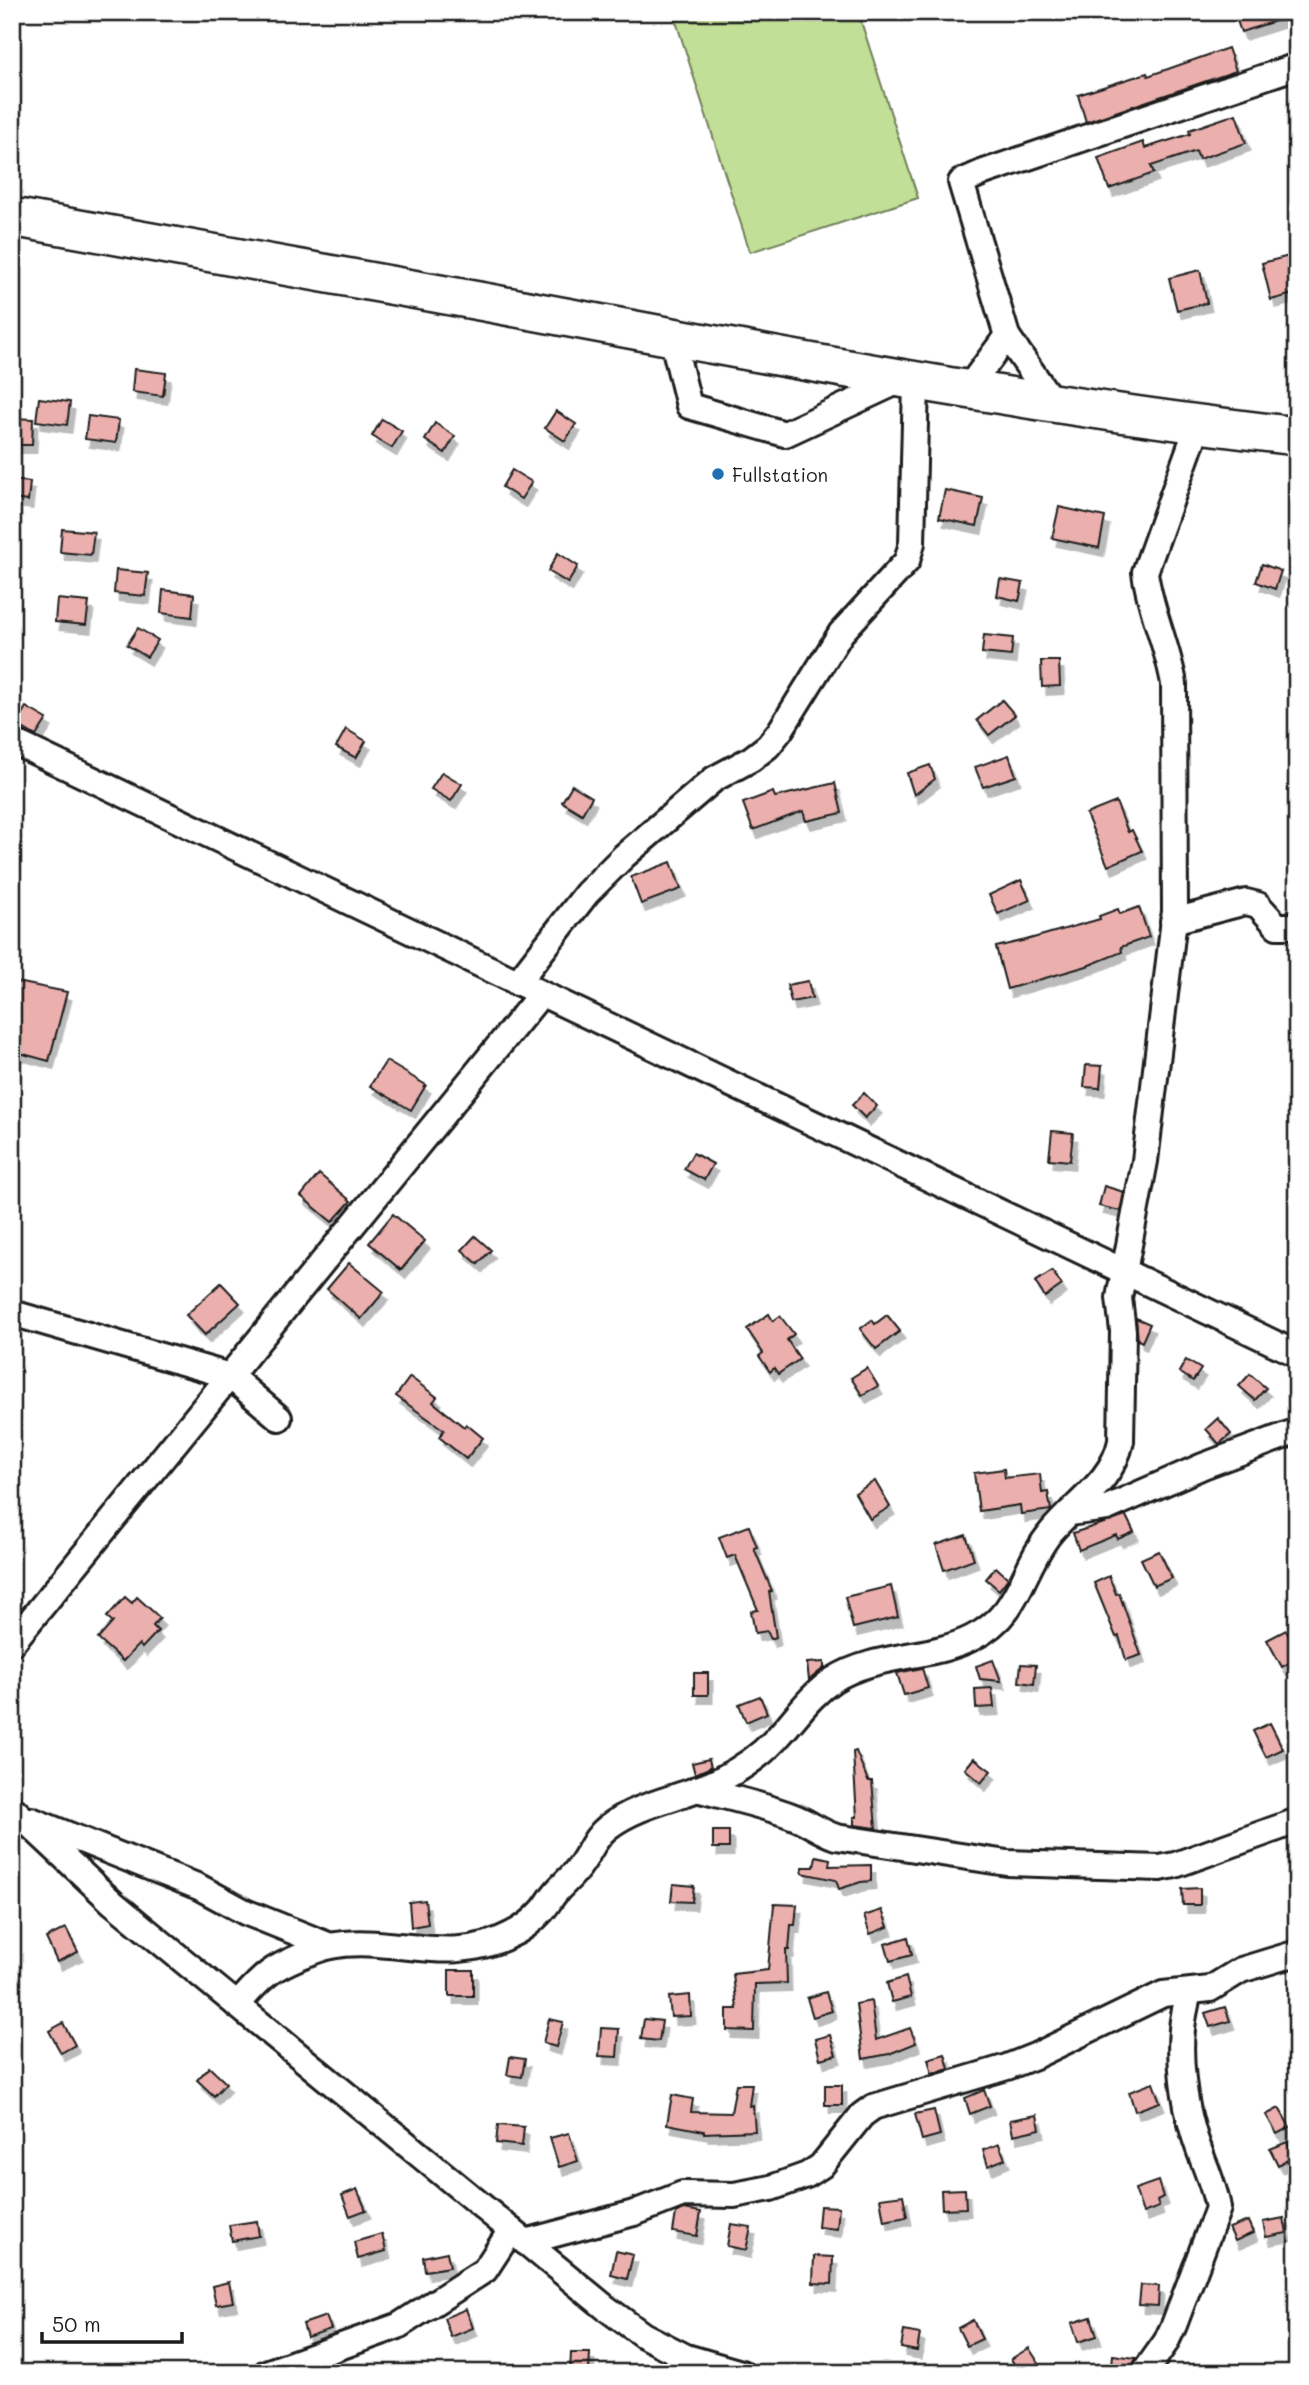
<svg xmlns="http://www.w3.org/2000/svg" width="1309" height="2385" font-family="Mali,sans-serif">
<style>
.green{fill:#c2df97;stroke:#6f7e5a;stroke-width:2}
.building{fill:#ebb0ad;stroke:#1c1c1c;stroke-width:2;filter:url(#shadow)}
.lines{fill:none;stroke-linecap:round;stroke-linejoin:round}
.minor-casing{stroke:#1c1c1c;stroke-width:30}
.highway-casing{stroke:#1c1c1c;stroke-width:42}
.minor{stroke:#fff;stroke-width:24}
.highway{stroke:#fff;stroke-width:37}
.poi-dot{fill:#1f6fb2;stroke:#fff;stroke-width:2.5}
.labels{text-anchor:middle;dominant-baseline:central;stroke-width:6;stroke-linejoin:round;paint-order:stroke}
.poi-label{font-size:19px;fill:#1c1c1c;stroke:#fff;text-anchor:start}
</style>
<defs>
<filter id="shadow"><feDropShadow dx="4.5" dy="8" stdDeviation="0" flood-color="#0004"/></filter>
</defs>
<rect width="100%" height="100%" fill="#fff"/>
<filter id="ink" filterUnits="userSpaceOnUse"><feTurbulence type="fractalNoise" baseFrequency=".0143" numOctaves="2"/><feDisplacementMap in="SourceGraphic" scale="14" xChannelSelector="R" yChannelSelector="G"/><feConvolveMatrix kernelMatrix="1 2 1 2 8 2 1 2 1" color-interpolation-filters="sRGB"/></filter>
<g filter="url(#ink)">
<polygon class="green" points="673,12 858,12 918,198 750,252"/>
<g class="building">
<polygon points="1234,12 1293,12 1294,15 1241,32"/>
<polygon points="1228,48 1236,71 1086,122 1078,95 1147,73 1148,76"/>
<polygon points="1236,114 1246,143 1199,159 1196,151 1151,166 1154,173 1109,189 1098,158 1143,142 1145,148 1190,134 1189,130"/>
<polygon points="1297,254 1297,293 1271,300 1262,263"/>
<polygon points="1200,270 1207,303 1177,310 1169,278"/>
<polygon points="134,369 166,373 163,396 132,392"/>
<polygon points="39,398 70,402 67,425 36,421"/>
<polygon points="556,411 576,424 565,441 545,428"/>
<polygon points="88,416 119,420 116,443 85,439"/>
<polygon points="12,418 33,419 32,445 12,445"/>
<polygon points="382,419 402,431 392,448 372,436"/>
<polygon points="435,423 455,436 445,453 425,440"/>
<polygon points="512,470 532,482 521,499 502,487"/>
<polygon points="12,480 30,482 28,501 12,499"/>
<polygon points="945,490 983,498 977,526 939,518"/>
<polygon points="1059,507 1105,517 1099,548 1052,538"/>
<polygon points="62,529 94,532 91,555 60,552"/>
<polygon points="558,553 578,566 568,583 548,571"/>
<polygon points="1262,564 1281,571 1275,589 1256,582"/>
<polygon points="116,570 148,573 145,596 114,593"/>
<polygon points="1000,579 1023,583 1019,601 997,596"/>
<polygon points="163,590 194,594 192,617 161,613"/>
<polygon points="57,599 89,602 86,625 55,622"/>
<polygon points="138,628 158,640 147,657 127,645"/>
<polygon points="984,635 1013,638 1011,656 982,653"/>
<polygon points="1041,661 1059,661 1060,686 1042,687"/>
<polygon points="1002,700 1015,715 989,735 977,720"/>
<polygon points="26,707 47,719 36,736 16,724"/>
<polygon points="346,729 366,741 356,758 336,747"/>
<polygon points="1009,755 1016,776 983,787 975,767"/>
<polygon points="930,765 935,779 914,795 907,773"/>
<polygon points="442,772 462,784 451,801 431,789"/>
<polygon points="835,783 842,813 806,821 803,811 753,830 743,803 773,792 775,797"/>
<polygon points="572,785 592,797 582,814 562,802"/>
<polygon points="1116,802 1128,832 1132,830 1142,851 1108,866 1086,814"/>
<polygon points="671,862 681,889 641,904 631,877"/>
<polygon points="1021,880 1030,900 998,914 989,895"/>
<polygon points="1139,907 1149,937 1121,947 1122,952 1087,966 1007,989 996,947 1026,940 1100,919 1099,916 1118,909 1120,914"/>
<polygon points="12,981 67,992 49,1061 12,1051"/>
<polygon points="808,981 812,998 791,1002 787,985"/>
<polygon points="386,1061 426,1085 411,1110 370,1086"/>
<polygon points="1086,1065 1102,1066 1100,1088 1084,1087"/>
<polygon points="864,1093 877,1106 865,1118 852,1105"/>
<polygon points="1052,1131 1073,1133 1070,1161 1049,1159"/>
<polygon points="693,1153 713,1164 704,1180 684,1169"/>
<polygon points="319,1174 351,1201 332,1222 301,1196"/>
<polygon points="1104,1186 1124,1192 1120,1211 1099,1206"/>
<polygon points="393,1214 425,1241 401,1270 369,1243"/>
<polygon points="475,1236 491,1250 478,1264 462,1250"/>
<polygon points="349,1263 384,1292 361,1319 327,1289"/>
<polygon points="1052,1271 1062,1285 1045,1297 1035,1282"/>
<polygon points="221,1283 240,1303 205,1335 186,1315"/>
<polygon points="769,1314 773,1321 780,1316 794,1334 787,1340 800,1359 778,1374 774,1368 770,1372 759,1356 763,1353 747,1329"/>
<polygon points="887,1315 900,1331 876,1349 860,1329 872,1320 875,1324"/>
<polygon points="1136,1318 1150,1324 1142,1342 1138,1340"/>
<polygon points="1186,1360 1201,1369 1193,1381 1179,1372"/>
<polygon points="867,1368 878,1386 862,1395 851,1378"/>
<polygon points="1250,1374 1266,1388 1255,1400 1239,1386"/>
<polygon points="410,1377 437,1397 433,1402 464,1427 466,1424 483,1438 466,1459 439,1437 444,1430 396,1396"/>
<polygon points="1218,1418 1231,1434 1219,1444 1206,1429"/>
<polygon points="1004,1469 1005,1478 1040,1474 1042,1493 1048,1492 1051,1510 1021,1514 1020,1505 979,1511 974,1473"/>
<polygon points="875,1481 890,1507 870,1519 855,1493"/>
<polygon points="1126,1516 1134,1532 1118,1539 1116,1535 1079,1550 1073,1533"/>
<polygon points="749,1526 757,1547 754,1548 772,1591 769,1592 776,1637 771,1639 767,1631 755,1633 751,1611 758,1610 735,1555 727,1558 719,1537"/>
<polygon points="966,1535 974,1559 944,1570 936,1545"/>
<polygon points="1159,1551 1172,1578 1154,1586 1141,1559"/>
<polygon points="996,1567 1008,1578 999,1590 986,1579"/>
<polygon points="1109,1576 1116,1594 1119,1593 1141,1655 1126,1660 1119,1636 1116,1637 1094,1583"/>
<polygon points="891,1586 898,1617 853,1628 845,1597"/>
<polygon points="125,1597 132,1603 137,1597 160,1618 153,1626 158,1631 142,1648 139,1644 123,1661 98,1639 113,1622 107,1617"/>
<polygon points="1286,1630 1297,1652 1297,1659 1282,1667 1267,1640"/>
<polygon points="993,1660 1001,1681 980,1679 976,1666"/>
<polygon points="824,1662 824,1668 809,1680 807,1663"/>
<polygon points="1021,1664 1036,1665 1034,1684 1019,1682"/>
<polygon points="922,1668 928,1688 904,1695 897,1673"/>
<rect x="694" y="1673" width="14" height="22"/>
<polygon points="992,1688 994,1707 976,1708 975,1689"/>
<polygon points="760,1696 767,1713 746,1722 739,1704"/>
<polygon points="1270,1723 1283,1749 1266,1757 1253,1731"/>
<polygon points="856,1751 868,1781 872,1781 876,1828 854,1825 854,1817 857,1817 853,1752"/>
<polygon points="974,1758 991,1771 981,1783 965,1769"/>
<polygon points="709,1759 711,1767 695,1774 692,1763"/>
<rect x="713" y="1831" width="16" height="17"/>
<polygon points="816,1856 830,1859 829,1866 871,1865 871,1881 861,1882 839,1889 836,1880 802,1873 803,1867 814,1867"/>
<polygon points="673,1884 694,1886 692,1902 671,1901"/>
<polygon points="1200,1888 1200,1905 1183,1905 1182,1889"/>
<polygon points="425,1900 428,1924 411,1927 409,1902"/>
<polygon points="774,1904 797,1905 795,1925 791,1925 789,1950 786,1950 787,1983 755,1984 754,2031 727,2030 727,2009 737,2009 733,1974 768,1970"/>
<polygon points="882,1910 888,1927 870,1934 864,1916"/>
<polygon points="66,1928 78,1952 57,1962 46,1938"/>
<polygon points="908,1937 912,1955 890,1961 885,1944"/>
<rect x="449" y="1970" width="24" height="26"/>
<polygon points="906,1977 911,1997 892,2002 887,1983"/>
<polygon points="826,1992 832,2011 813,2017 807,1998"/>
<polygon points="690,1995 691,2016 671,2017 669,1997"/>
<polygon points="871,2001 876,2040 910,2028 916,2043 889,2054 863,2059 856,2004"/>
<polygon points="1225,2007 1230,2021 1210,2027 1205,2013"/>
<polygon points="549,2019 563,2022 556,2047 543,2043"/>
<polygon points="644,2019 662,2021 659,2041 641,2039"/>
<polygon points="63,2023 75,2045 61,2053 49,2031"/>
<polygon points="601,2028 619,2029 617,2057 599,2056"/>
<polygon points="830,2035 836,2055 820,2059 815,2039"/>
<polygon points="945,2054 949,2069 932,2074 928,2059"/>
<polygon points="510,2057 525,2059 522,2077 507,2075"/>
<polygon points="209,2067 226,2083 214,2096 197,2080"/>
<polygon points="1153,2083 1160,2102 1135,2111 1129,2092"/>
<polygon points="736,2084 752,2084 749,2106 753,2105 755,2131 704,2133 704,2131 667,2124 672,2095 693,2099 691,2112 731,2113"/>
<rect x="825" y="2085" width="17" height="20"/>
<polygon points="984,2090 990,2106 970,2114 965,2098"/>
<polygon points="1279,2108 1290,2127 1277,2134 1266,2115"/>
<polygon points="934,2110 940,2135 922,2140 915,2114"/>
<polygon points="1037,2115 1040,2129 1013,2135 1010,2120"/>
<polygon points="498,2125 524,2127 522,2146 496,2143"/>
<polygon points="569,2133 578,2161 559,2167 550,2138"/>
<polygon points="1287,2142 1294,2157 1278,2165 1270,2149"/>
<polygon points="999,2144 1005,2159 988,2166 983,2150"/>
<polygon points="1158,2181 1163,2197 1157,2200 1159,2207 1143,2213 1135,2189"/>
<polygon points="357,2189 366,2210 350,2216 342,2195"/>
<polygon points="965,2189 966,2208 942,2209 941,2190"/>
<polygon points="903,2195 907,2217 884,2221 880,2198"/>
<polygon points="820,2206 839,2207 837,2229 818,2227"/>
<polygon points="684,2209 701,2212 697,2236 673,2232 676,2213"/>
<polygon points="1284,2218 1287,2233 1266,2237 1263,2222"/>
<polygon points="257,2221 259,2236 232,2241 229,2225"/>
<polygon points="1248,2221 1253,2233 1235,2241 1229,2228"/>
<polygon points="731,2224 751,2227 746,2250 727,2246"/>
<polygon points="382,2234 386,2251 358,2259 354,2242"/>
<polygon points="616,2251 633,2255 627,2279 611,2275"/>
<polygon points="447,2252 450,2267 425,2271 423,2257"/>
<polygon points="814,2256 833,2257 832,2284 813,2283"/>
<polygon points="229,2282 233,2302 216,2305 212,2286"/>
<polygon points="1141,2285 1159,2286 1158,2306 1139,2305"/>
<polygon points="466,2309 473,2328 451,2337 444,2318"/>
<polygon points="326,2316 331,2329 307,2337 303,2324"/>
<polygon points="1091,2317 1097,2336 1078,2342 1072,2323"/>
<polygon points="973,2320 982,2339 967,2346 958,2328"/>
<polygon points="904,2331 920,2334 917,2351 901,2348"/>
<polygon points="1029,2348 1040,2365 1028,2373 1020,2373 1011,2359"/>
<polygon points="571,2353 590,2353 589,2372 570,2372"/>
<polygon points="1113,2355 1136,2358 1129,2373 1111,2373"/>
</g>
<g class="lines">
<g class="minor-casing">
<g id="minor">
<polyline points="672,337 689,406 785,434 901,380"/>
<polyline points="967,390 1007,336"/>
<polyline points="1054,404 1007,336 961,182 984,172 1297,66"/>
<polyline points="12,741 1297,1354"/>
<polyline points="1173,921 1246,902 1258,905 1277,926 1297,926"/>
<polyline points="517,983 587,893 624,856 714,779 751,759 768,746 780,731 841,633 907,561 912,543 916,382"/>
<polyline points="12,1313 230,1376 279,1418"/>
<polyline points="1069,1513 1107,1508 1203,1466 1297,1431"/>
<polyline points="12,1643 541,994"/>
<path d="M 696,1789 C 730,1798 765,1805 797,1818 C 811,1824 821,1832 836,1837 L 1007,1863 L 1160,1868 L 1175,1865 L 1297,1821"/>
<polyline points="12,1808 113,1903 606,2308 643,2335 686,2357 741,2373"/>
<polyline points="31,1820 199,1887 245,1912 330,1946"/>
<path d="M 237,2005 C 247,1994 257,1982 269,1973 C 282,1963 314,1950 330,1946 C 393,1934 449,1968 512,1934 C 521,1930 533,1921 539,1914 C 546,1908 550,1899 556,1892 C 565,1882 575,1874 582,1863 C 591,1850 595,1837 608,1827 C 640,1802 685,1798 721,1779 C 741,1769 760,1756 775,1740 C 795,1719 809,1696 833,1680 C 875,1653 931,1659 972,1638 C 1022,1613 1020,1570 1051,1532 C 1076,1502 1113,1481 1121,1441 L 1123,1331 L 1119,1298 L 1145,1161 L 1175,911 L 1174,684 C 1168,646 1150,611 1145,572 L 1198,425"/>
<polyline points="525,2242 634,2213 683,2194 734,2195 771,2188 807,2175 821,2166 862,2115 873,2107 1007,2067 1035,2056 1163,1994 1210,1989 1241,1970 1297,1953"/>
<polyline points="266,2373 398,2326 485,2270 511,2230"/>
<path d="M 1144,2373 L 1166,2342 L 1174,2325 L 1218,2208 C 1214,2182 1200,2157 1193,2131 C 1184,2100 1179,2061 1182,2029 C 1183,2017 1186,2004 1189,1992"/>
</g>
</g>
<g class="highway-casing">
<path id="highway" d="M 12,217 C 206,251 399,286 592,322 C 826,366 1060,409 1297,436"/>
</g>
<use href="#minor" class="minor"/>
<use href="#highway" class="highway"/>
</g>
</g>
<circle class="poi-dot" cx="718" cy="474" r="7"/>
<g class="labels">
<g class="poi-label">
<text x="732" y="474">Fullstation</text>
</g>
</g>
<rect width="1309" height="2385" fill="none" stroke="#fff" stroke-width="42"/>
<rect x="21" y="21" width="1267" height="2343" fill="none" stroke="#1c1c1c" stroke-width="2.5" filter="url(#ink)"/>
<path d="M42 2332v10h140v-10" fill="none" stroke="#1c1c1c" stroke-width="3.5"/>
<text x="52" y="2332" font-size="21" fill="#1c1c1c" stroke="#ffffff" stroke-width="5" paint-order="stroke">50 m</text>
</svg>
